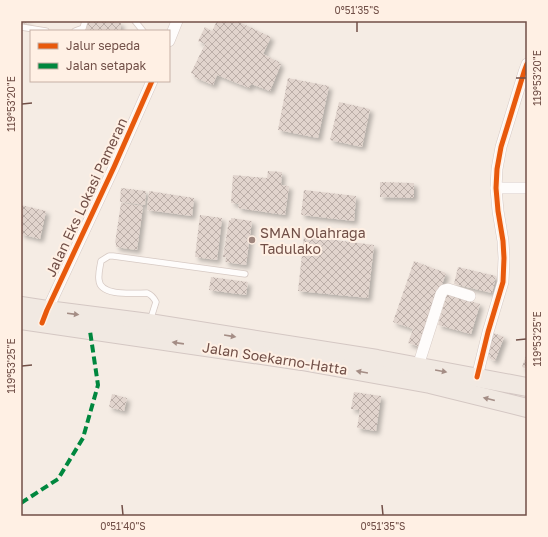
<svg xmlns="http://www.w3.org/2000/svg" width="548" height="537" font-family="'Golos Text',sans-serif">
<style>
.building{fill:url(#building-cross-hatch);filter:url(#shadow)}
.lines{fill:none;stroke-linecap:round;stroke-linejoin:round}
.lane-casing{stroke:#d6c9c3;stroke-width:7}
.street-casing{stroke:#d6c9c3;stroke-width:12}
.primary-casing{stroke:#d4c7c3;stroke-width:20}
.lane{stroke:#fefcfb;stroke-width:5.5}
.street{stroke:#fefcfb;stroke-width:11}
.primary{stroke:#f1e9e2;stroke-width:18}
.quiet{stroke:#00873e;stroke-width:4;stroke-dasharray:8 4;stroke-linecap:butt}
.cycleway-casing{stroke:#fff0e4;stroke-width:8}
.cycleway{stroke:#e8590c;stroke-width:5}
.oneway{fill:#a48d85}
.ticks{fill:none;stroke:#714f47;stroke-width:1.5}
.poi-dot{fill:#9f867e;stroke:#fff0e4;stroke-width:1.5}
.labels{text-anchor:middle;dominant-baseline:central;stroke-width:4;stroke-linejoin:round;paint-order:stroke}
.street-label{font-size:14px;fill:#714f47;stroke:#fff0e4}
.poi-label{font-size:14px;fill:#714f47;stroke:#fff0e4;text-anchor:start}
.neatline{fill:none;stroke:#714f47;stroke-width:1.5}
.ticks-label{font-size:10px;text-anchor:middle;fill:#714f47}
</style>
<defs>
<pattern id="building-cross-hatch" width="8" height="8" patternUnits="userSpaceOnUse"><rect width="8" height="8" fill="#e1d4cd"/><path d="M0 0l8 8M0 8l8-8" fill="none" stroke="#bbaea8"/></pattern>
<filter id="shadow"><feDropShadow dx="3.5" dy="3.5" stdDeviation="2" flood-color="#0004"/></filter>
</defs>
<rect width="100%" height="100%" fill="#f5ece4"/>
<g class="building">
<polygon points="21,21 28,21 27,24 21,23"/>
<polygon points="87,21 106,21 121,23 120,31 86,31"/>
<polygon points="217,21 239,21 239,22 271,37 263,54 279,62 279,64 281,64 270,91 251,84 249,88 217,75 213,85 194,77 195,75 191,73 205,44 198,41 205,27 212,31"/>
<polygon points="288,78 329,86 318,138 278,130"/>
<polygon points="339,102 370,109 362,147 330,140"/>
<polygon points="268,171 282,172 281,185 289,186 285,215 238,208 239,204 231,203 233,175 267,178"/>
<polygon points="380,182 414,183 414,198 380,197"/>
<polygon points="121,188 146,191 145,205 120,202"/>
<polygon points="304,190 356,196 354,221 301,215"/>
<polygon points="149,191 194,198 192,216 147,210"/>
<polygon points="121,203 143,206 137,250 116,247 116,243 115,243"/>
<polygon points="21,205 46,211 40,239 21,234"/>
<polygon points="200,215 222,218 217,260 195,257"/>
<polygon points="231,218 252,221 246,265 225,262 226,257 223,257 229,220 231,220"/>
<polygon points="304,236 374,245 368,298 298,291"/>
<polygon points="414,261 446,273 420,347 408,343 413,329 393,322"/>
<polygon points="458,267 496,276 492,293 454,284"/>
<polygon points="211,277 248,282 246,295 209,290"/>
<polygon points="447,294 480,304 471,334 438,325"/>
<polygon points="494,333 504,337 495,361 490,359 491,356 486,354"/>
<polygon points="527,353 527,369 522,367"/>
<polygon points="354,392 381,396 376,431 357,428 360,410 351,409"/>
<polygon points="112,394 127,398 124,411 109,407"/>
</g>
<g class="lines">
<g class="lane-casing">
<g id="lane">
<polyline points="135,21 143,31"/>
<polyline points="21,27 46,31"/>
<polyline points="75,31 83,28 85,21"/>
<path d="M 150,321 L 156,302 C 154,298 152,295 147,293 C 135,293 100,297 99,280 C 98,274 100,267 101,261 L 109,256 L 113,256 L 245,274"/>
</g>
</g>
<g class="street-casing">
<g id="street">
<polyline points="169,41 177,21"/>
<polyline points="496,188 527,188"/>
<polyline points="45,315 114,167 152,81"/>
<polyline points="418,366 441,294 444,290 448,289 470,296"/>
<polyline points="477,377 488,332 503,282 504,258 503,241 498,211 496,188 497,169 501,147 524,72 527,64"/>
</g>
</g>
<g class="primary-casing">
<g id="primary">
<polyline points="21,306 47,310 149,323 377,359 527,387"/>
<polyline points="21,320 302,361 430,384 527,408"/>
</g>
</g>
<use href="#lane" class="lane"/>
<use href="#street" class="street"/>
<use href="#primary" class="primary"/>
<polyline class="quiet" points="21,503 58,479 83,438 98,385 90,331"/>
<g class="cycleway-casing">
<g id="cycleway">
<polyline points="42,323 47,310 114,167 152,81"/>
<polyline points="477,377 488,332 503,282 504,258 503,241 498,211 496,188 497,169 501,147 524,72 527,64"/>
</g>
</g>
<use href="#cycleway" class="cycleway"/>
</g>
<defs><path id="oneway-solid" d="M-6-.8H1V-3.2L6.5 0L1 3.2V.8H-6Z"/></defs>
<g class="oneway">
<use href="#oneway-solid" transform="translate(73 314) rotate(7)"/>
<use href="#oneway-solid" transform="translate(230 336) rotate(9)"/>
<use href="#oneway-solid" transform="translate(178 343) rotate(-172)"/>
<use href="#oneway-solid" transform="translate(441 371) rotate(10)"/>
<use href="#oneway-solid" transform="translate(362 372) rotate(-170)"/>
<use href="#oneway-solid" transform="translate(489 399) rotate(-166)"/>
</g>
<path class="ticks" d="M 357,22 L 357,32M 516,78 L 526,78M 22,104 L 32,103M 516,340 L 526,339M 22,366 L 32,365M 122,505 L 123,515M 382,505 L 383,515"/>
<circle class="poi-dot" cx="252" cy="240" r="4"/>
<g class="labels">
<g class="street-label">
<text transform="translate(86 197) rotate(-65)">Jalan Eks Lokasi Pameran</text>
<text transform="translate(275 358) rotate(9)">Jalan Soekarno-Hatta</text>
</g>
<g class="poi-label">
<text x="260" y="232">SMAN Olahraga<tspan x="260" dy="16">Tadulako</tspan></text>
</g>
</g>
<rect width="548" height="537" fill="none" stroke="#fff0e4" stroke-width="44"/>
<rect x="30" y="30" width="140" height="52" fill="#fff0e4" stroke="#c6b0a5"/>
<rect x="38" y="43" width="20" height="6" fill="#e8590c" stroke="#c6b0a5"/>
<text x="66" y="50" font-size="12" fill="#714f47">Jalur sepeda</text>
<rect x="38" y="63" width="20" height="6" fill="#00873e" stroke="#c6b0a5"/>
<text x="66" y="70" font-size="12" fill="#714f47">Jalan setapak</text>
<rect x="22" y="22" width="504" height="493" class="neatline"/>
<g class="ticks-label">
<text x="357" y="14">0°51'35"S</text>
<text transform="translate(537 78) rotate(-90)" y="4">119°53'20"E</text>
<text transform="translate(11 104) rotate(-90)" y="4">119°53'20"E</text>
<text transform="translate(537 339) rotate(-90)" y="4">119°53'25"E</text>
<text transform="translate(11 366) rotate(-90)" y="4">119°53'25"E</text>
<text x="123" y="530">0°51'40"S</text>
<text x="383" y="530">0°51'35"S</text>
</g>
</svg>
